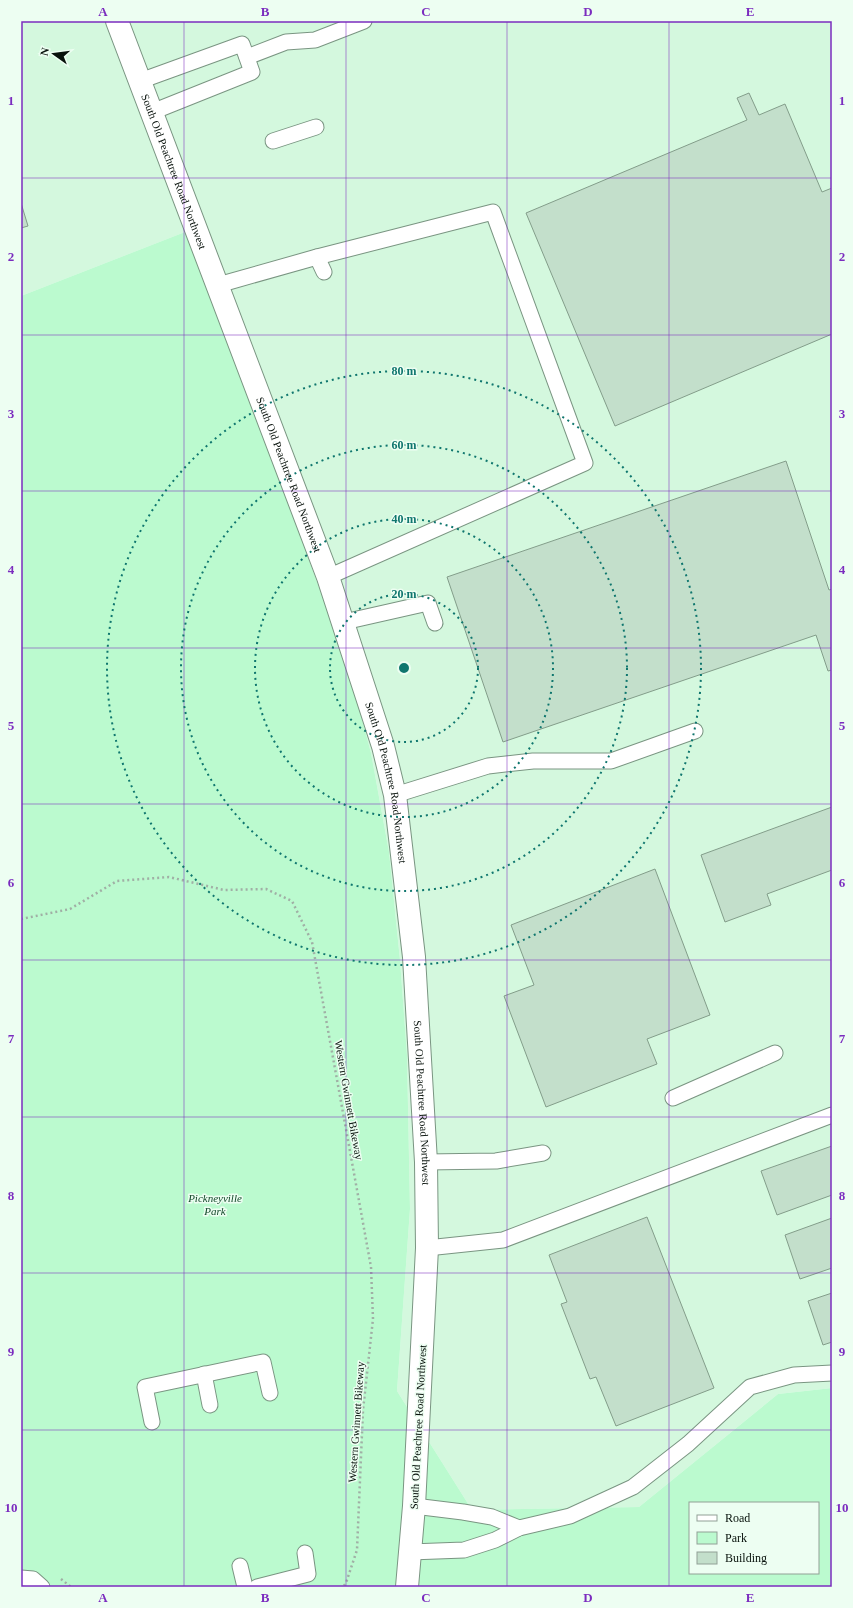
<svg xmlns="http://www.w3.org/2000/svg" width="853" height="1608" font-family="Georgia,serif">
<style>
.built{fill:#d4f8de}
.green{fill:#bbfacf;fill-rule:evenodd}
.building{fill:#c3dfcb;stroke:#839d8a}
.lines{fill:none;stroke-linecap:round;stroke-linejoin:round}
.lane-casing{stroke:#7a9582;stroke-width:17}
.secondary-casing{stroke:#7a9582;stroke-width:24}
.path{stroke:#a0afa5;stroke-width:2.5;stroke-dasharray:2 3;stroke-linecap:butt}
.lane{stroke:#fff;stroke-width:15}
.secondary{stroke:#fff;stroke-width:22}
.grid{fill:none;stroke:#7b2cbf;stroke-width:1;stroke-opacity:0.55}
.ring{fill:none;stroke:#0f766e;stroke-width:2;stroke-dasharray:2 4}
.labels{text-anchor:middle;dominant-baseline:central;stroke-width:3;stroke-linejoin:round;paint-order:stroke}
.street-label{font-size:11px;fill:#08120c;stroke:#edfef2}
.park-label{font-size:11px;font-style:italic;fill:#124729;stroke:#edfef2}
.centre{fill:#0f766e;stroke:#edfef2;stroke-width:2}
.ring-label{font-size:12px;text-anchor:middle;font-weight:bold;fill:#0f766e;stroke:#edfef2;stroke-width:3;stroke-linejoin:round;paint-order:stroke}
.neatline{fill:none;stroke:#7b2cbf;stroke-width:1.5}
.grid-label{font-size:13px;text-anchor:middle;font-weight:bold;fill:#7b2cbf}
</style>
<rect width="100%" height="100%" fill="#edfef2"/>
<polygon class="built" points="21,21 832,21 832,1388 778,1394 639,1507 472,1510 397,1391 410,1209 407,1055 400,960 389,852 371,753 348,666 309,560 311,556 273,461 185,232 21,296"/>
<path class="green" d="M 185,232 L 273,461 L 311,557 L 309,560 L 348,666 L 371,753 L 389,852 L 400,960 L 407,1055 L 410,1209 L 397,1391 L 472,1510 L 639,1507 L 778,1394 L 832,1388 L 832,1587 L 21,1587 L 21,296 ZM 690,1503 L 818,1503 L 818,1573 L 690,1573 Z"/>
<g class="building">
<polygon points="749,93 759,115 785,104 822,192 832,188 832,334 615,426 526,213 747,120 737,98"/>
<polygon points="21,203 28,226 21,228"/>
<polygon points="786,461 829,590 832,589 832,670 828,671 816,635 503,742 447,577"/>
<polygon points="832,807 832,870 767,894 771,905 725,922 701,855"/>
<polygon points="655,869 710,1015 647,1039 657,1064 546,1107 504,996 534,985 511,925"/>
<polygon points="832,1146 832,1195 777,1215 761,1171"/>
<polygon points="647,1217 714,1388 616,1426 596,1377 590,1379 561,1304 567,1302 549,1255"/>
<polygon points="832,1218 832,1268 800,1279 785,1235"/>
<polygon points="832,1293 832,1342 823,1345 808,1301"/>
</g>
<g class="lines">
<g class="lane-casing">
<g id="lane">
<polyline points="247,57 286,42 315,40 364,21"/>
<polyline points="140,81 242,44 252,72 152,112"/>
<polyline points="273,141 316,127"/>
<polyline points="317,257 493,212 585,463 328,577"/>
<polyline points="218,285 317,257 324,272"/>
<polyline points="344,622 428,603 435,623"/>
<polyline points="395,795 488,766 533,761 611,761 695,731"/>
<polyline points="673,1098 775,1053"/>
<polyline points="426,1162 496,1161 543,1153"/>
<polyline points="427,1248 503,1240 832,1115"/>
<polyline points="204,1374 210,1405"/>
<polyline points="152,1422 145,1387 263,1362 270,1393"/>
<polyline points="414,1506 463,1512 492,1517 519,1528"/>
<polyline points="410,1552 464,1550 495,1540 519,1528 570,1516 633,1487 688,1444 750,1387 794,1375 832,1373"/>
<polyline points="240,1566 245,1587"/>
<polyline points="21,1578 33,1579 42,1587"/>
<polyline points="257,1587 308,1574 305,1553"/>
</g>
</g>
<g class="secondary-casing">
<g id="secondary">
<path id="s1" d="M 117,21 L 328,577 L 383,746 L 395,795 L 414,957 L 426,1162 L 427,1248 L 414,1506 L 407,1587"/>
</g>
</g>
<g class="path">
<polyline points="21,919 70,909 117,881 169,877 224,890 266,889 292,901 312,942 371,1267 373,1319 363,1410 357,1550 346,1583 343,1587"/>
<polyline points="61,1579 71,1587"/>
</g>
<use href="#lane" class="lane"/>
<use href="#secondary" class="secondary"/>
</g>
<path class="grid" d="M 184,21 L 184,1587M 346,21 L 346,1587M 507,21 L 507,1587M 669,21 L 669,1587M 21,178 L 832,178M 21,335 L 832,335M 21,491 L 832,491M 21,648 L 832,648M 21,804 L 832,804M 21,960 L 832,960M 21,1117 L 832,1117M 21,1273 L 832,1273M 21,1430 L 832,1430"/>
<g class="ring">
<circle cx="404" cy="668" r="74"/>
<circle cx="404" cy="668" r="149"/>
<circle cx="404" cy="668" r="223"/>
<circle cx="404" cy="668" r="297"/>
</g>
<g class="labels">
<g class="street-label">
<text stroke="none"><textPath href="#s1" startOffset="161">South Old Peachtree Road Northwest</textPath></text>
<text stroke="none"><textPath href="#s1" startOffset="485">South Old Peachtree Road Northwest</textPath></text>
<text stroke="none"><textPath href="#s1" startOffset="809">South Old Peachtree Road Northwest</textPath></text>
<text transform="translate(349 1100) rotate(80)">Western Gwinnett Bikeway</text>
<text stroke="none"><textPath href="#s1" startOffset="1132">South Old Peachtree Road Northwest</textPath></text>
<text transform="translate(356 1422) rotate(-86)">Western Gwinnett Bikeway</text>
<text transform="translate(418 1427) rotate(-87)">South Old Peachtree Road Northwest</text>
</g>
<g class="park-label">
<text x="215" y="1198">Pickneyville<tspan x="215" dy="13">Park</tspan></text>
</g>
</g>
<circle cx="404" cy="668" r="6" class="centre"/>
<g class="ring-label">
<text x="404" y="375">80 m</text>
<text x="404" y="449">60 m</text>
<text x="404" y="523">40 m</text>
<text x="404" y="598">20 m</text>
</g>
<rect width="853" height="1608" fill="none" stroke="#edfef2" stroke-width="44"/>
<rect x="689" y="1502" width="130" height="72" fill="#edfef2" stroke="#91a096"/>
<rect x="697" y="1515" width="20" height="6" fill="#ffffff" stroke="#91a096"/>
<text x="725" y="1522" font-size="12" fill="#08120c">Road</text>
<rect x="697" y="1532" width="20" height="12" fill="#bbfacf" stroke="#91a096"/>
<text x="725" y="1542" font-size="12" fill="#08120c">Park</text>
<rect x="697" y="1552" width="20" height="12" fill="#c3dfcb" stroke="#91a096"/>
<text x="725" y="1562" font-size="12" fill="#08120c">Building</text>
<g transform="translate(54 54) rotate(284)" stroke="#edfef2" stroke-width="3" paint-order="stroke">
<path d="M0-3L7 15L0 10L-7 15Z" fill="#08120c"/>
<text y="-6" font-size="11" font-weight="bold" text-anchor="middle" fill="#08120c">N</text>
</g>
<rect x="22" y="22" width="809" height="1564" class="neatline"/>
<g class="grid-label">
<text x="103" y="16">A</text>
<text x="265" y="16">B</text>
<text x="426" y="16">C</text>
<text x="588" y="16">D</text>
<text x="750" y="16">E</text>
<text x="11" y="105">1</text>
<text x="842" y="105">1</text>
<text x="11" y="261">2</text>
<text x="842" y="261">2</text>
<text x="11" y="418">3</text>
<text x="842" y="418">3</text>
<text x="11" y="574">4</text>
<text x="842" y="574">4</text>
<text x="11" y="730">5</text>
<text x="842" y="730">5</text>
<text x="11" y="887">6</text>
<text x="842" y="887">6</text>
<text x="11" y="1043">7</text>
<text x="842" y="1043">7</text>
<text x="11" y="1200">8</text>
<text x="842" y="1200">8</text>
<text x="11" y="1356">9</text>
<text x="842" y="1356">9</text>
<text x="11" y="1512">10</text>
<text x="842" y="1512">10</text>
<text x="103" y="1602">A</text>
<text x="265" y="1602">B</text>
<text x="426" y="1602">C</text>
<text x="588" y="1602">D</text>
<text x="750" y="1602">E</text>
</g>
</svg>
